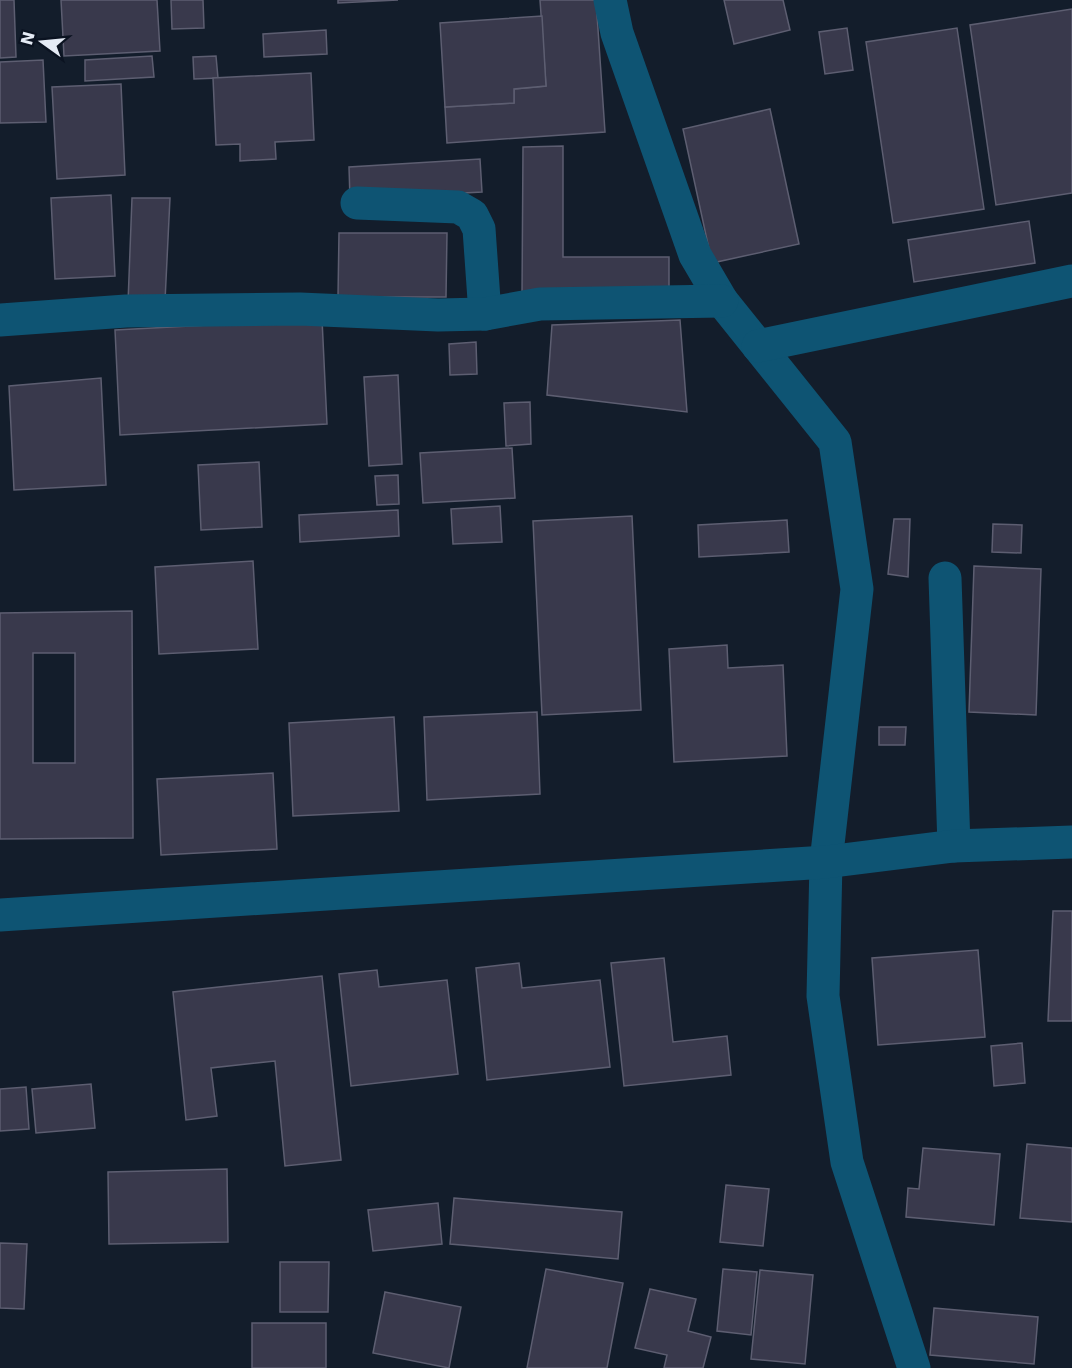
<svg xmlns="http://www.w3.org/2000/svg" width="1072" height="1368" font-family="'DejaVu Sans',sans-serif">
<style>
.building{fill:#39394c;stroke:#5d5e71;stroke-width:1.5;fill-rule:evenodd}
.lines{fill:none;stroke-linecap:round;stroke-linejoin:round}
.minor{stroke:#0e5473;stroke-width:33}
</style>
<rect width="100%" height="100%" fill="#131d2b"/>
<g class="building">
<polygon points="0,0 14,0 16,57 0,58"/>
<polygon points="61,0 157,0 160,51 64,56"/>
<polygon points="171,0 203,0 204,28 172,29"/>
<polygon points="338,0 398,0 338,3"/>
<polygon points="540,0 596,0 605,132 447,143 445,107 514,103 514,89 546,86"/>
<polygon points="724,0 783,0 790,30 734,44"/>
<polygon points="1072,9 1072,193 996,205 970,25"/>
<polygon points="542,16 546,86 514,89 514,103 445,107 440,23"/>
<polygon points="847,28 853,70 825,74 819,32"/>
<polygon points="957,28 984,209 893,223 866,42"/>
<polygon points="326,30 327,54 264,57 263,34"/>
<polygon points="152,56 154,77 85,81 85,60"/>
<polygon points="216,56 218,78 194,79 193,57"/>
<polygon points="43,60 46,122 0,123 0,62"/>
<polygon points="311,73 314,140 275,142 276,159 240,161 240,144 216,145 213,78"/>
<polygon points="121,84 125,175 57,179 52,87"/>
<polygon points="770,109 799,244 712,263 683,129"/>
<polygon points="563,146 563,257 669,257 669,296 522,296 523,147"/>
<polygon points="480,159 482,192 350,199 349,167"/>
<polygon points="111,195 115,276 55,279 51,198"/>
<polygon points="132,198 170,198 165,301 128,303"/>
<polygon points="1029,221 1035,263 914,282 908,240"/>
<polygon points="339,233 447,233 446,297 338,297"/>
<polygon points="322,319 327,424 120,435 115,330"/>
<polygon points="680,320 687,412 547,395 552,325"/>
<polygon points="476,342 477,374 450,375 449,344"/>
<polygon points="398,375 402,464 369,466 364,377"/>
<polygon points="101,378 106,485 14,490 9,386"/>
<polygon points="530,402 531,444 506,446 504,403"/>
<polygon points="512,448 515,498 423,503 420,453"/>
<polygon points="259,462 262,527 201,530 198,465"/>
<polygon points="398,475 399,504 377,505 375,476"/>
<polygon points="500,506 502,542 453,544 451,509"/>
<polygon points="398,510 399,536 300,542 299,515"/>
<polygon points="632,516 641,710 542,715 533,521"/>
<polygon points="894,519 910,519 908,577 888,574"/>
<polygon points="787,520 789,552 699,557 698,525"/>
<polygon points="993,524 1022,525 1021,553 992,552"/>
<polygon points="253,561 258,649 159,654 155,567"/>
<polygon points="974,566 1041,569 1036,715 969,712"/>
<path d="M 132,611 L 133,838 L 0,839 L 0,613 ZM 33,653 L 75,653 L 75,763 L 33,763 Z"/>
<polygon points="727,645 728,668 783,665 787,756 674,762 669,649"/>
<polygon points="537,712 540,794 427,800 424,717"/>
<polygon points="394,717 399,811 293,816 289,723"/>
<polygon points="879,727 906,727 905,745 879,745"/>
<polygon points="273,773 277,849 161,855 157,779"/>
<polygon points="1053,911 1072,911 1072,1021 1048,1021"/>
<polygon points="978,950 985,1037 878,1045 872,958"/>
<polygon points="664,958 673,1042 727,1036 731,1075 624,1086 611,963"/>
<polygon points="519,963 522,988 600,980 610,1067 487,1080 476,968"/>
<polygon points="377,970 379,987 447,980 458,1074 351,1086 339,974"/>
<polygon points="322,976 341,1160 285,1166 275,1061 211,1068 217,1116 186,1120 173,992"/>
<polygon points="1022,1043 1025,1083 994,1086 991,1046"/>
<polygon points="91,1084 95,1128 36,1133 32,1089"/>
<polygon points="26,1087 29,1129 0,1131 0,1089"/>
<polygon points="1027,1144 1072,1148 1072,1222 1020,1218"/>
<polygon points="923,1148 1000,1154 994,1225 906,1217 908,1188 919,1189"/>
<polygon points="227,1169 228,1242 109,1244 108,1172"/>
<polygon points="726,1185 769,1189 763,1246 720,1242"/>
<polygon points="454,1198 622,1212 618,1259 450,1244"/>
<polygon points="438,1203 442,1244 373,1251 368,1210"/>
<polygon points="0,1243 27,1244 24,1309 0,1308"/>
<polygon points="280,1262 329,1262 328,1312 280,1312"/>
<polygon points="546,1269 623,1283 607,1368 527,1368"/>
<polygon points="723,1269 757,1272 751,1335 717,1331"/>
<polygon points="760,1270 813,1275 805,1364 751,1359"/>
<polygon points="650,1289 696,1299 688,1331 711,1337 703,1368 664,1368 667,1355 635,1348"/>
<polygon points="385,1292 461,1307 449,1368 373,1353"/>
<polygon points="934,1308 1038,1317 1034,1364 930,1355"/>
<rect x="252" y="1323" width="74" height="45"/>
</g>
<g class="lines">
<g class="minor">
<polyline points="610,0 617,33 695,255 722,301 835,442 857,589 826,862 823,996 847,1162 914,1368"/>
<polyline points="357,203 458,207 472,215 479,229 485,314"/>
<polyline points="0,320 126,311 300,309 438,315 485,314 540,304 722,301"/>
<polyline points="758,346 1072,281"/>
<polyline points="945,578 954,846"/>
<polyline points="0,915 826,862 954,846 1072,842"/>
</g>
</g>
<g transform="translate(42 42) rotate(285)" stroke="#0b1321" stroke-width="4.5" paint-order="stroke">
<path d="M0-4.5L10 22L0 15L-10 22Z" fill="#e5ebf5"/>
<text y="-9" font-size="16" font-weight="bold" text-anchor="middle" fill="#e5ebf5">N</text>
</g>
</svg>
